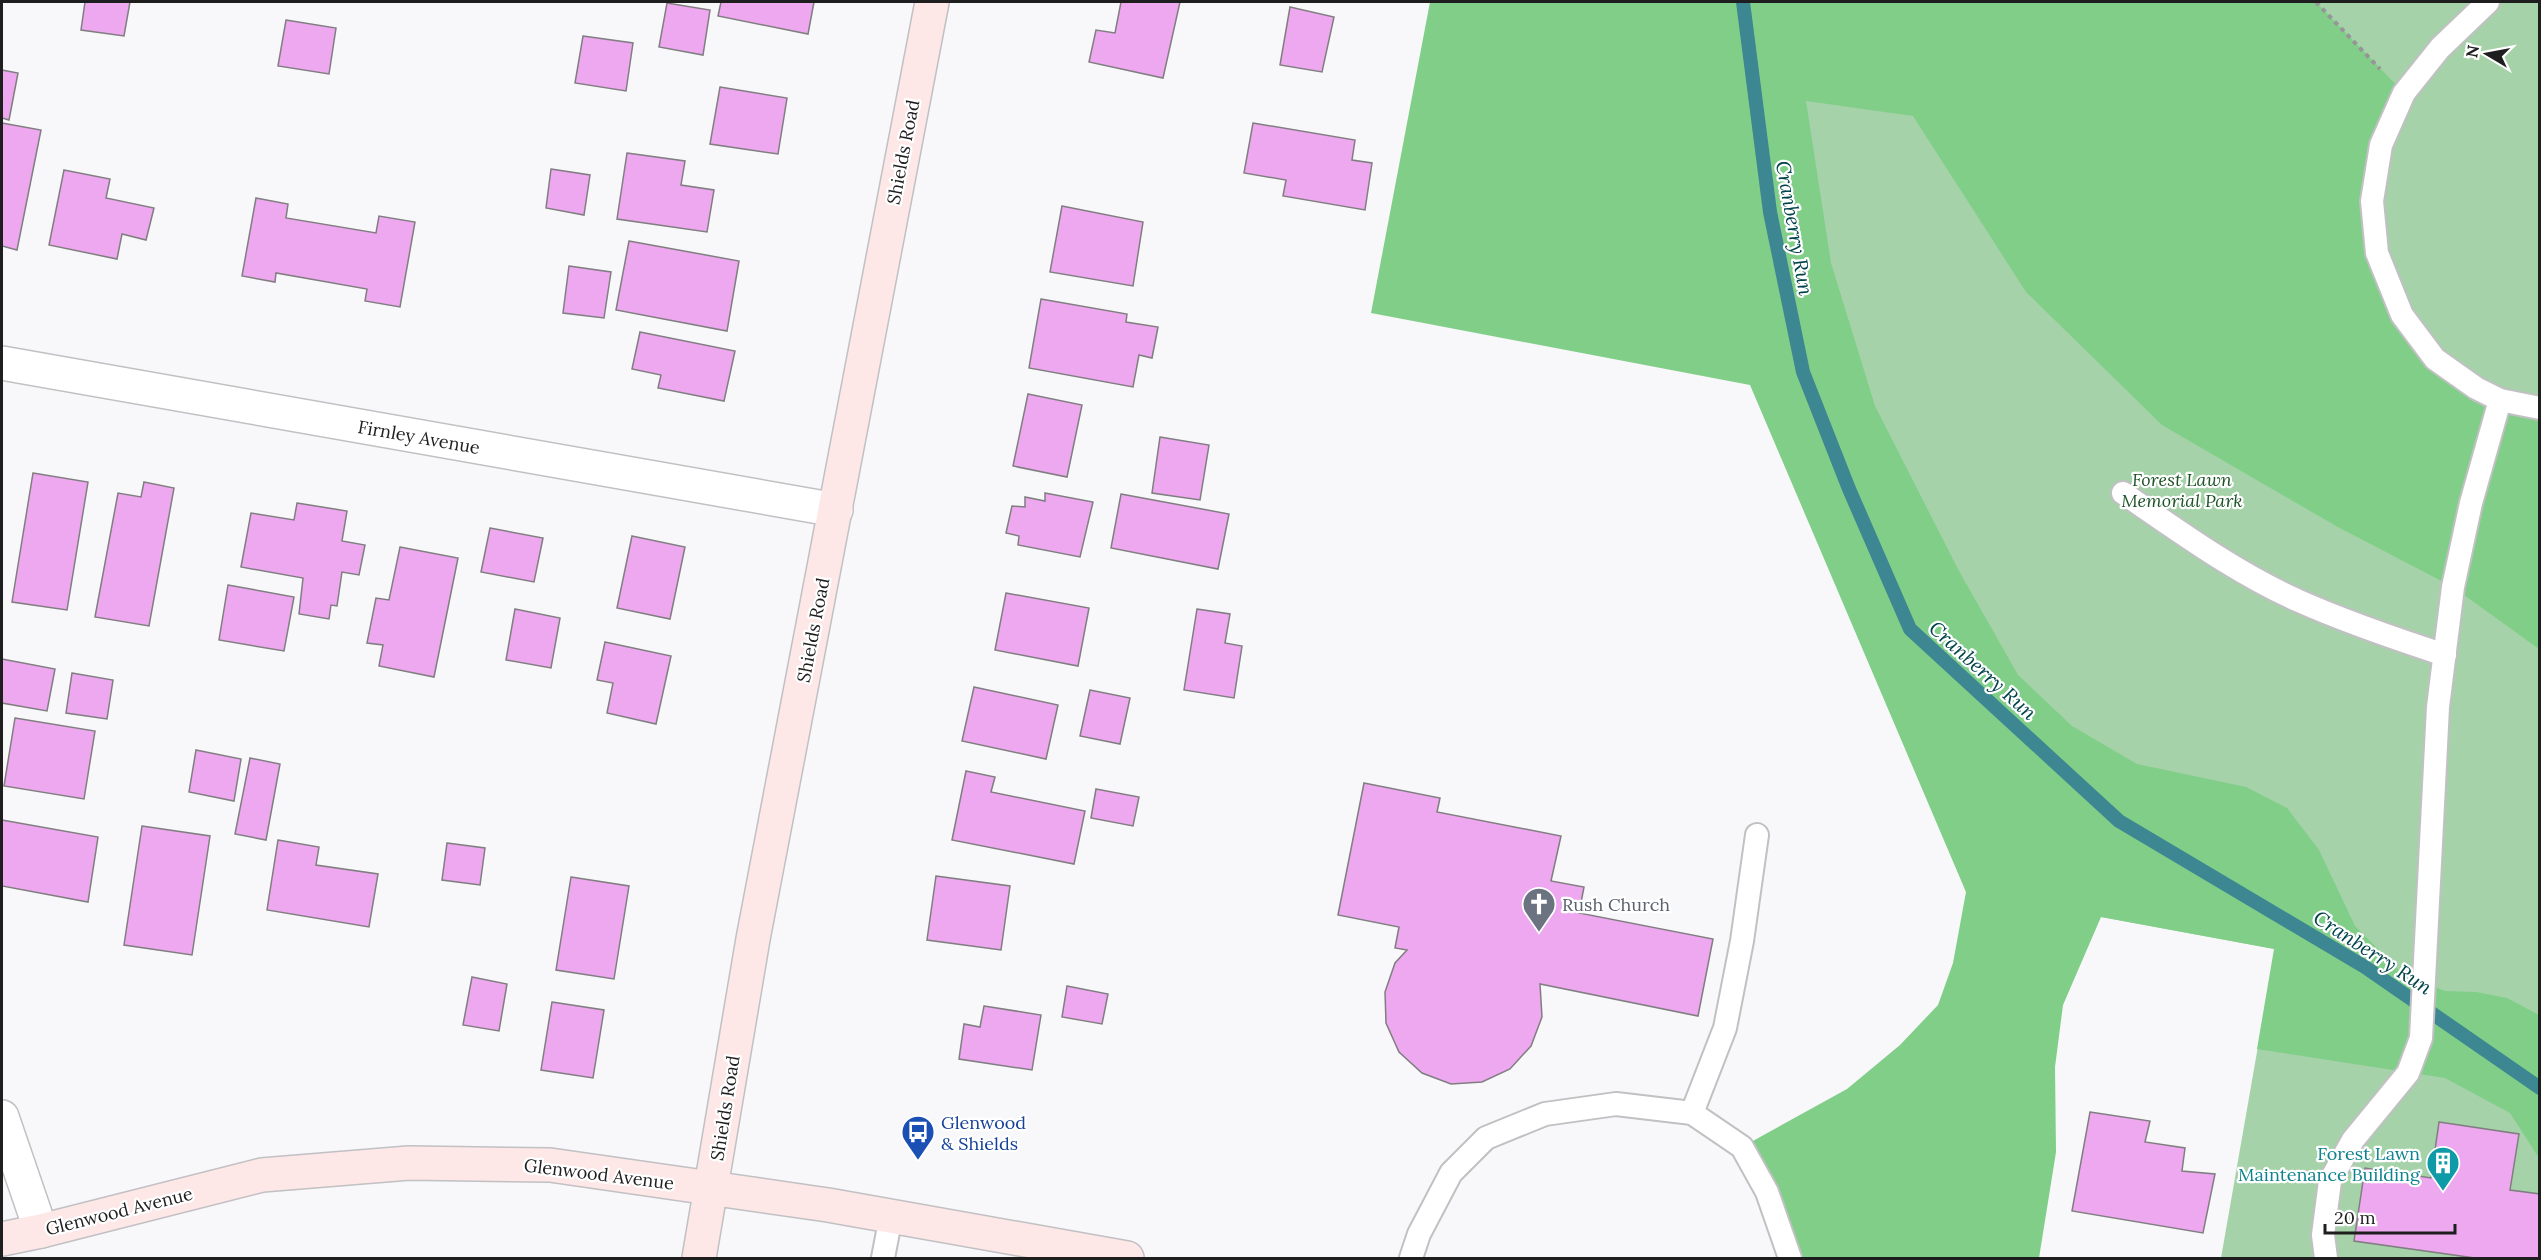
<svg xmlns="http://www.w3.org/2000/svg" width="2541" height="1260" font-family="Lora,serif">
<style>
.green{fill:#a5d2a8}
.forest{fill:#81ce89}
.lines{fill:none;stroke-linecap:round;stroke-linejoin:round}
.stream{stroke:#3d8792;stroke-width:14}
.building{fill:#eda8ef;stroke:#807e80;stroke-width:1.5}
.lane-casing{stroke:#c1c0c3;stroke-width:26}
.street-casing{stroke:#c1c0c3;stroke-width:36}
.secondary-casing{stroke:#c1c0c3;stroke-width:36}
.path{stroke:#969597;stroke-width:4;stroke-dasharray:4.5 4.5;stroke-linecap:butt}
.lane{stroke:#fff;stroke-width:22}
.street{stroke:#fff;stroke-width:33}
.secondary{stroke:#fde7e7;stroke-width:33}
.labels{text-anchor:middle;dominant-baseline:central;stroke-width:4.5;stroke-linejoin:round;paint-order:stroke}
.street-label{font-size:18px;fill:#1e1e1f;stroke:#fff}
.park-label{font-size:18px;font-style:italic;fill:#1d5326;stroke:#fff}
.worship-label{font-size:18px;fill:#5b616d;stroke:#fff;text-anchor:start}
.transit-label{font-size:18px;fill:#164399;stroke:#fff;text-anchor:start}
.culture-label{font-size:18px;fill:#0d838f;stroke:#fff;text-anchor:end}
.water-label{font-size:20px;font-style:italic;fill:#00434b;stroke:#fff}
</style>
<rect width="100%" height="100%" fill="#f8f7fa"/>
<polygon class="green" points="2029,2 2539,2 2539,1258 2221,1258 2275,949 1966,892 1812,394 1806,100 2098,142"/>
<polygon class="forest" points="1430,2 2316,2 2404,93 2381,145 2377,253 2435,359 2539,408 2539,649 2453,587 2336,526 2162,425 2026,292 1913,116 1806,101 1831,263 1875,406 1959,571 2018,675 2072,726 2137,764 2246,787 2287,808 2319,850 2355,926 2405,976 2445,991 2476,992 2507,998 2539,1015 2539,1158 2510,1113 2445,1078 2257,1049 2274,949 2101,917 2063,1005 2055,1067 2056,1152 2039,1258 1790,1258 1742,1147 1847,1089 1900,1045 1938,1005 1953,963 1966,892 1750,385 1371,313"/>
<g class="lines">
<polyline class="stream" points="1743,2 1770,212 1803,372 1849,489 1910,629 2119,821 2365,967 2540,1088"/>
</g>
<g class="building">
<polygon points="85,2 130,2 124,36 81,30"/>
<polygon points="721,2 814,2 808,34 718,16"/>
<polygon points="1121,2 1180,2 1163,78 1089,62 1096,30 1115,33"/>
<polygon points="667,3 710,10 703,55 659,47"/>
<polygon points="1290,7 1334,17 1322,72 1280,65"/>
<polygon points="286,20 336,28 329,74 278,66"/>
<polygon points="583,36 633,43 626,91 575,83"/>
<polygon points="2,70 18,73 9,120 2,118"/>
<polygon points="720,87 787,98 778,154 710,144"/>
<polygon points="2,123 41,130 17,250 2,246"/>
<polygon points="1253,123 1355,140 1352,160 1372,163 1365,210 1283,196 1286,180 1244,173"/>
<polygon points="627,153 685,161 681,185 714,190 707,232 617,219"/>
<polygon points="551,169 590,175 584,215 546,208"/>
<polygon points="64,170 110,179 106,198 154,208 146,240 122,234 117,259 49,245"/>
<polygon points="256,198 288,204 286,218 376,233 379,216 415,222 400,307 365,301 367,289 276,273 275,282 242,276"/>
<polygon points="1062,206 1143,222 1133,286 1050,272"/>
<polygon points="629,241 739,261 727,331 616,310"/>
<polygon points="569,266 611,272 604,318 563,313"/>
<polygon points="1041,299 1127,314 1126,322 1158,327 1152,358 1139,355 1133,387 1029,368"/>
<polygon points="640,332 735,351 724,401 658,388 661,375 632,369"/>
<polygon points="1028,394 1082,405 1067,477 1013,466"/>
<polygon points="1160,437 1209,445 1200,500 1152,493"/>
<polygon points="33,473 88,482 67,610 12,602"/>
<polygon points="144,482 174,488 149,626 95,617 118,493 141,497"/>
<polygon points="1045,493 1093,502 1080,557 1018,545 1019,536 1006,533 1012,506 1025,507 1025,497 1045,501"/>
<polygon points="1121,494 1229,514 1218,569 1111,548"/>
<polygon points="297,503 347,511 342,541 365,545 359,575 342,572 337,606 331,605 329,619 299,614 303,578 241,567 251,513 294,520"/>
<polygon points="490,528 543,538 534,582 481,572"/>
<polygon points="632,536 685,547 670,619 617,608"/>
<polygon points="400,547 458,558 434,677 379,666 383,645 367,643 376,598 389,600"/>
<polygon points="228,585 294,597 284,651 219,640"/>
<polygon points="1006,593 1089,608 1078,666 995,650"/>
<polygon points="515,609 560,618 551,668 506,660"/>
<polygon points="1197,609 1230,614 1225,643 1242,646 1234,698 1184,690"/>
<polygon points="605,642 671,656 656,724 607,713 613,683 597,680"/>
<polygon points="2,659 55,669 47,711 2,703"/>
<polygon points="72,673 113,680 107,719 66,713"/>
<polygon points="974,687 1058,705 1046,759 962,741"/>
<polygon points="1090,690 1130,698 1120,744 1080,736"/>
<polygon points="15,718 95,731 84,799 4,786"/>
<polygon points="196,750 241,759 234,801 189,792"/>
<polygon points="250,758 280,764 266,840 235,834"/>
<polygon points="966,771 995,777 991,792 1085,811 1074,864 952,840"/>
<polygon points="1364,783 1440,798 1437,812 1561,836 1551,881 1584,887 1579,913 1713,939 1698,1016 1540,984 1542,1017 1531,1046 1510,1069 1482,1082 1451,1084 1422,1073 1399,1052 1386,1023 1385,992 1395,963 1407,950 1395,948 1399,927 1338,915"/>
<polygon points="1096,789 1139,797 1133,826 1091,818"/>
<polygon points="2,820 98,837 88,902 2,886"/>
<polygon points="142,826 210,836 192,955 124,945"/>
<polygon points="278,840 319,847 316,865 378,874 369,927 267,910"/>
<polygon points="447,843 485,848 480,885 442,880"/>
<polygon points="936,876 1010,886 1001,950 927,940"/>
<polygon points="571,877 629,886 614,979 556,970"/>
<polygon points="472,977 507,984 499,1031 463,1025"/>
<polygon points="1067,986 1108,994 1102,1024 1062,1017"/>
<polygon points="552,1002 604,1010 593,1078 541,1070"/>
<polygon points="984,1006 1041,1015 1032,1070 959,1059 964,1024 980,1027"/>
<polygon points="2090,1112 2150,1121 2145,1142 2185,1148 2182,1171 2215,1174 2203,1233 2072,1211"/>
<polygon points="2439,1122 2519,1134 2510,1190 2540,1194 2540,1258 2475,1258 2354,1241 2365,1168 2431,1178"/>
</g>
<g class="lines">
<g class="lane-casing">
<g id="lane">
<polyline points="2488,2 2440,48 2404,93 2381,145 2372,201 2377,253 2402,315 2435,359 2476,388 2500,400 2540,408"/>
<path d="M 2123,493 C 2180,532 2236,573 2299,601 C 2346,622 2396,639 2445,655"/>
<polyline points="1692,1113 1725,1028 1742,941 1757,835"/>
<polyline points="883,1258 891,1216"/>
<polyline points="1411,1258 1419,1234 1451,1173 1486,1138 1545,1114 1616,1104 1692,1113 1742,1147 1767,1192 1790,1258"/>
<polyline points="2326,1258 2323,1235 2330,1181 2353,1140 2408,1073 2421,1038 2438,707 2453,587 2471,503 2500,400"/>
</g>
</g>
<g class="street-casing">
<g id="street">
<polyline points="2,363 836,510"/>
<polyline points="2,1117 41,1231"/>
</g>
</g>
<g class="secondary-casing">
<g id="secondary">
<polyline points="2,1239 41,1231 262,1175 409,1163 550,1165 828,1205 1127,1258"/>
<polyline points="699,1258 753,939 932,2"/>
</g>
</g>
<polyline class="path" points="2316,2 2380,69"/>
<use href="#lane" class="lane"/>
<use href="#street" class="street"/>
<use href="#secondary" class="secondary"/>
</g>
<defs>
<g id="church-pin" transform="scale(1.725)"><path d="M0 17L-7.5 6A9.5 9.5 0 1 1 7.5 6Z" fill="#6b7280" stroke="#fff"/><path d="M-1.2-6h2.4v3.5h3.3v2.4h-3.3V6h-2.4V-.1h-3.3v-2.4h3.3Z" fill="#fff"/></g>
<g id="bus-pin" transform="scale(1.725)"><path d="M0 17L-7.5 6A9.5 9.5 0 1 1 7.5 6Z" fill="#1a4fb4" stroke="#fff"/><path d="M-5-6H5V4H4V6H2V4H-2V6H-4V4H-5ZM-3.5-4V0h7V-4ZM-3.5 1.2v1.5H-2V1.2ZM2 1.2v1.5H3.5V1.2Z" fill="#fff"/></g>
<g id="building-pin" transform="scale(1.725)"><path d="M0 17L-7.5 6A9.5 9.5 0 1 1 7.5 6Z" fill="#0f9aa8" stroke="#fff"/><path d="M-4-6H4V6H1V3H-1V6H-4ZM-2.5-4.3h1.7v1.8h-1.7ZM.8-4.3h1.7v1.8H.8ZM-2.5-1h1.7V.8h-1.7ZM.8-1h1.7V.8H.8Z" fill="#fff"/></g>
</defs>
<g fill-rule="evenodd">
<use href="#church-pin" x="1539" y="904"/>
<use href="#bus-pin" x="918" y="1132"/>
<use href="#building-pin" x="2443" y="1163"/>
</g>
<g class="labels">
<g class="street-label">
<text transform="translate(903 152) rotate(-79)">Shields Road</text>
<text transform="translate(419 437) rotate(10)">Firnley Avenue</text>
<text transform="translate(813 630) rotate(-79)">Shields Road</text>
<text transform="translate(725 1108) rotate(-81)">Shields Road</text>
<text transform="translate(599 1174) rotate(7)">Glenwood Avenue</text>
<text transform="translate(119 1211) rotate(-14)">Glenwood Avenue</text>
</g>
<g class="park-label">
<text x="2182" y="479">Forest Lawn<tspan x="2182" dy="21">Memorial Park</tspan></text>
</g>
<g class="worship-label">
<text x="1562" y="904">Rush Church</text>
</g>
<g class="transit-label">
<text x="941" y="1122">Glenwood<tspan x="941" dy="21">&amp; Shields</tspan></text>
</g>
<g class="culture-label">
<text x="2420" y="1153">Forest Lawn<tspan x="2420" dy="21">Maintenance Building</tspan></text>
</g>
<g class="water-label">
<text transform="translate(1795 228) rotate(80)">Cranberry Run</text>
<text transform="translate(1983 670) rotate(42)">Cranberry Run</text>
<text transform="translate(2373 952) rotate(33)">Cranberry Run</text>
</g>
</g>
<rect width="2541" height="1260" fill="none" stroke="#1e1e1f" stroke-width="6"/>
<g transform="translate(2487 54) rotate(280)" stroke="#ffffff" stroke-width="4.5" paint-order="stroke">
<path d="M0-4.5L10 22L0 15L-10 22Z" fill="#1e1e1f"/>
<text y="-9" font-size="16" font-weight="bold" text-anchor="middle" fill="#1e1e1f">N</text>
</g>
<path d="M2325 1224v9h130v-9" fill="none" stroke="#1e1e1f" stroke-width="3"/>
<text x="2334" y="1224" font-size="18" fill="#1e1e1f" stroke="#ffffff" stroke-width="4.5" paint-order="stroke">20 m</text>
</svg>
